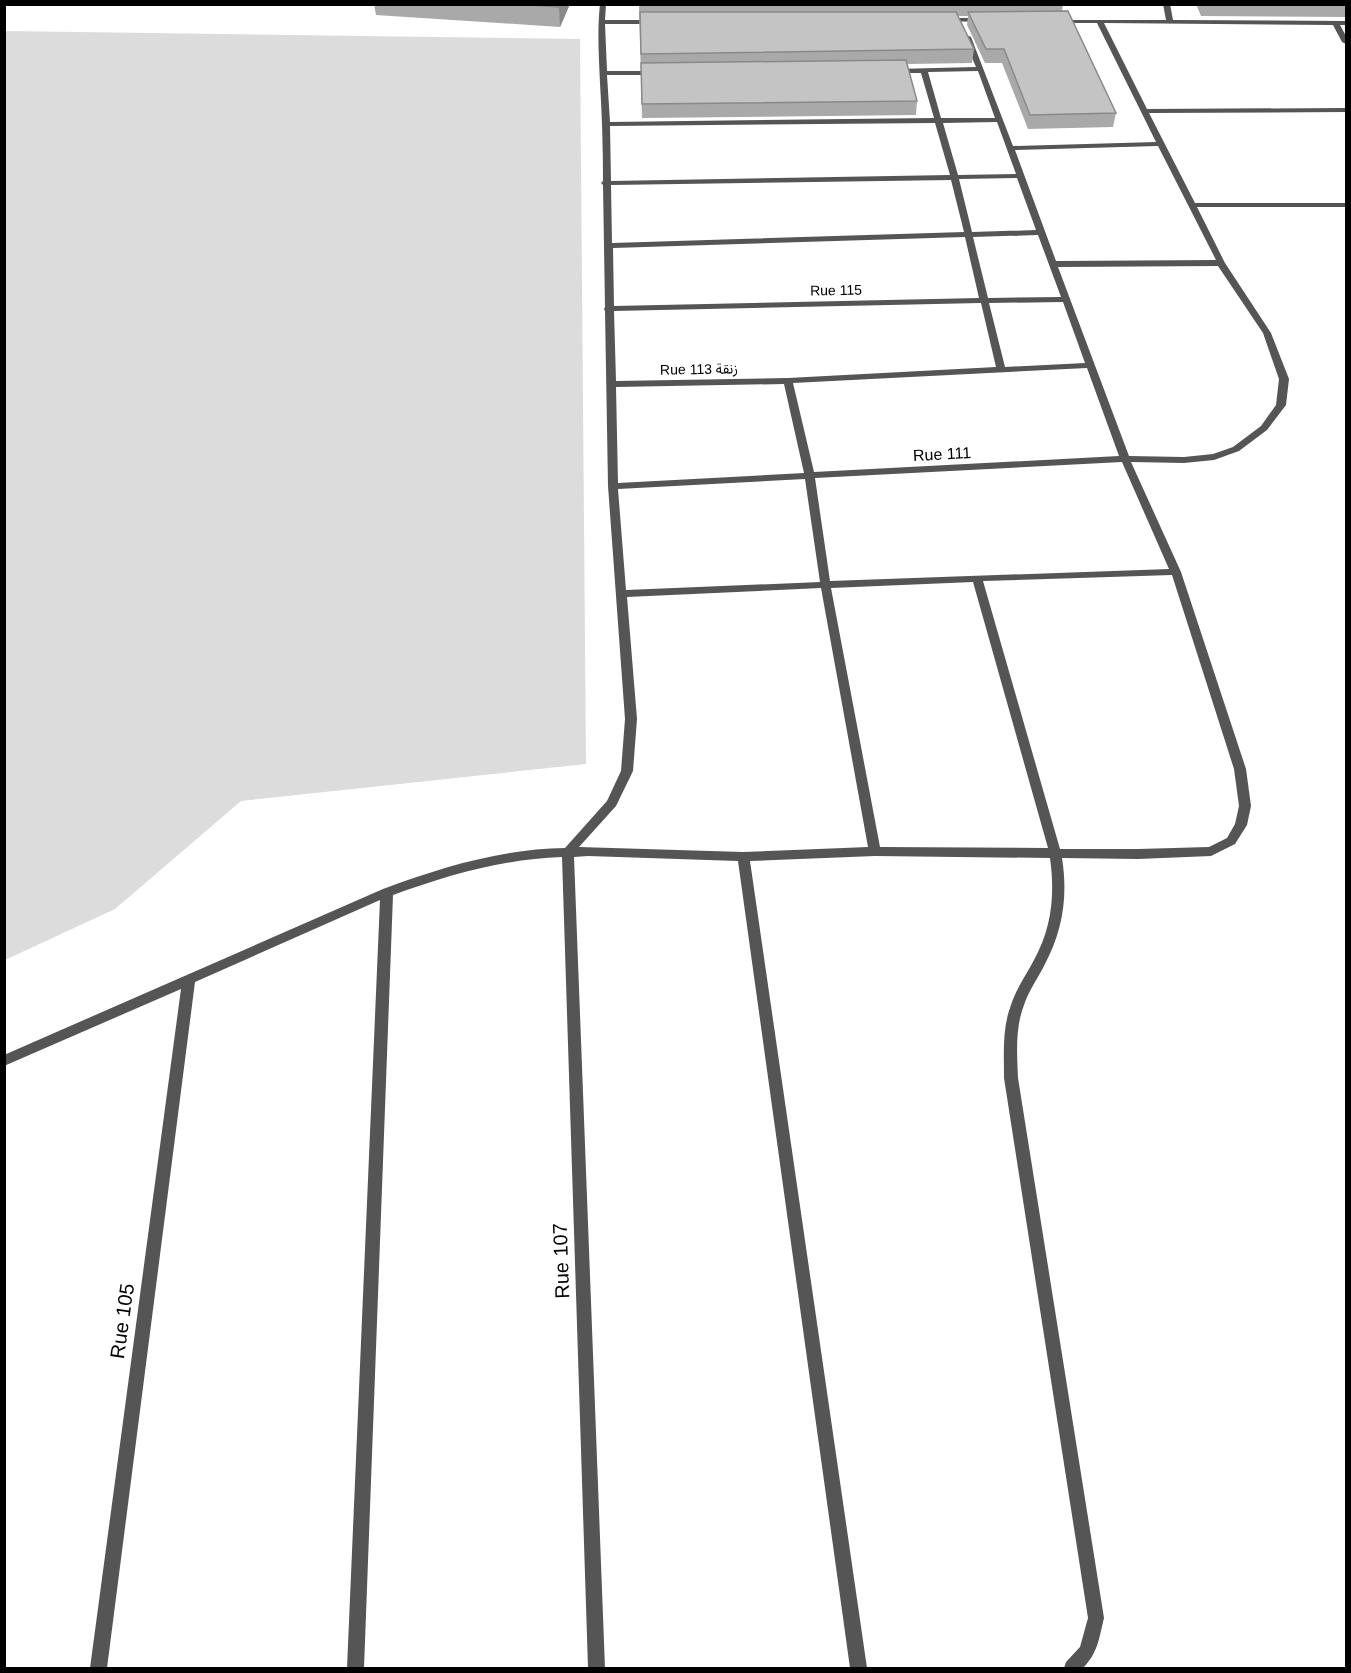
<svg xmlns="http://www.w3.org/2000/svg" width="1351" height="1673" font-family="Arial,'Noto Sans Arabic',sans-serif">
<style>
.green{fill:#dcdcdc}
.lines{fill:none;stroke-linecap:round;stroke-linejoin:round}
.street{fill:#555;fill-rule:evenodd}
.wall{fill:#a9a9a9}
.shaded-wall{fill:#898989}
.building{fill:#c4c4c4;stroke:#898989;stroke-width:1.5}
.labels{text-anchor:middle;dominant-baseline:central;stroke-width:4.5;stroke-linejoin:round;paint-order:stroke}
.far-street-label{font-size:14px;fill:#000;stroke:#fff}
.street-label{font-size:16px;fill:#000;stroke:#fff}
.near-street-label{font-size:20px;fill:#000;stroke:#fff}
</style>
<rect width="100%" height="100%" fill="#fff"/>
<polygon class="green" points="5,31 580,39 586,764 241,801 115,909 5,960"/>
<g class="lines">
<g class="street">
<path d="M 600,4 L 606,4 L 605,20 L 653,20 L 656,22 L 653,24 L 605,24 L 607,71 L 656,71 L 660,73 L 656,75 L 607,75 L 610,122 L 934,118 L 921,73 L 896,73 L 892,71 L 896,69 L 976,67 L 963,37 L 967,35 L 971,37 L 1013,146 L 1156,142 L 1097,23 L 1058,23 L 1056,22 L 1056,20 L 1166,20 L 1163,4 L 1170,4 L 1173,20 L 1346,21 L 1346,25 L 1340,25 L 1346,36 L 1346,44 L 1342,42 L 1333,25 L 1104,23 L 1147,109 L 1346,108 L 1346,112 L 1149,113 L 1195,203 L 1346,203 L 1346,207 L 1197,207 L 1225,263 L 1271,333 L 1289,379 L 1286,405 L 1267,430 L 1239,451 L 1214,460 L 1184,463 L 1131,462 L 1181,572 L 1246,769 L 1251,806 L 1247,825 L 1235,844 L 1211,856 L 1138,859 L 1062,858 C 1068,896 1063,930 1045,964 C 1038,978 1029,990 1024,1005 C 1015,1028 1017,1054 1018,1078 L 1104,1618 C 1099,1638 1098,1653 1083,1668 L 1064,1668 L 1066,1662 L 1080,1647 L 1088,1618 L 1004,1078 C 1004,1054 1002,1028 1011,1005 C 1016,989 1026,975 1034,960 C 1052,927 1055,894 1050,858 L 875,856 L 750,861 L 867,1668 L 850,1668 L 738,861 L 588,856 L 574,857 L 605,1668 L 588,1668 L 562,857 C 503,859 448,875 393,895 L 364,1668 L 347,1668 L 380,900 L 195,982 L 107,1668 L 90,1668 L 181,989 L 4,1066 L 4,1055 L 383,889 C 442,867 501,849 565,848 L 607,801 L 621,771 L 625,719 L 608,486 L 605,311 L 604,309 L 605,307 L 603,185 L 601,183 L 603,181 C 603,148 602,115 600,83 C 599,59 597,31 600,4 ZM 978,71 L 995,118 L 941,118 L 928,72 ZM 997,122 L 1016,174 L 958,175 L 943,123 ZM 935,123 L 950,175 L 611,181 L 610,126 ZM 1158,146 L 1216,260 L 1056,261 L 1015,150 ZM 1017,178 L 1036,230 L 972,232 L 959,179 ZM 951,180 L 964,232 L 612,243 L 611,185 ZM 1038,235 L 1061,297 L 988,298 L 973,237 ZM 965,237 L 979,298 L 614,306 L 613,248 ZM 1218,266 L 1263,333 L 1279,379 L 1276,405 L 1261,426 L 1233,447 L 1213,454 L 1184,457 L 1129,456 L 1058,267 ZM 1063,302 L 1085,363 L 1005,367 L 989,303 ZM 981,303 L 996,367 L 788,378 L 616,381 L 614,311 ZM 1087,368 L 1119,456 L 814,472 L 793,383 ZM 784,384 L 804,473 L 618,483 L 616,387 ZM 1122,462 L 1169,569 L 830,581 L 815,478 ZM 805,479 L 820,582 L 626,590 L 618,489 ZM 1172,575 L 1234,769 L 1239,806 L 1235,824 L 1227,838 L 1209,847 L 1138,849 L 1060,849 L 983,581 ZM 973,582 L 1048,848 L 880,847 L 831,588 ZM 821,588 L 868,847 L 743,852 L 579,847 L 616,806 L 633,771 L 637,719 L 627,597 Z"/>
<polygon points="944,18 983,18 986,20 983,22 942,21 942,19"/>
</g>
</g>
<g class="wall">
<polygon points="374,4 570,4 560,27 376,15"/>
<polygon points="639,4 1063,4 1062,11 1116,113 1113,127 1028,129 1002,63 985,63 967,25 968,16 958,16 974,49 972,63 907,64 917,101 916,115 642,118"/>
<polygon points="1196,4 1347,4 1347,17 1201,16"/>
</g>
<polygon class="shaded-wall" points="560,4 570,4 560,27 559,7"/>
<g class="building">
<polygon points="517,4 560,4 559,7"/>
<polygon points="1068,11 1116,113 1030,115 1004,49 986,49 968,12"/>
<polygon points="640,12 956,12 974,49 641,54"/>
<polygon points="906,60 917,101 642,104 641,63"/>
</g>
<g class="labels">
<g class="far-street-label">
<text transform="translate(836 290) rotate(-1)">Rue 115</text>
<text transform="translate(699 369) rotate(-1)">Rue 113 زنقة</text>
</g>
<g class="street-label">
<text transform="translate(942 454) rotate(-3)">Rue 111</text>
</g>
<g class="near-street-label">
<text transform="translate(561 1261) rotate(-92)">Rue 107</text>
<text transform="translate(122 1321) rotate(-82)">Rue 105</text>
</g>
</g>
<rect width="1351" height="1673" fill="none" stroke="#000000" stroke-width="12"/>
</svg>
